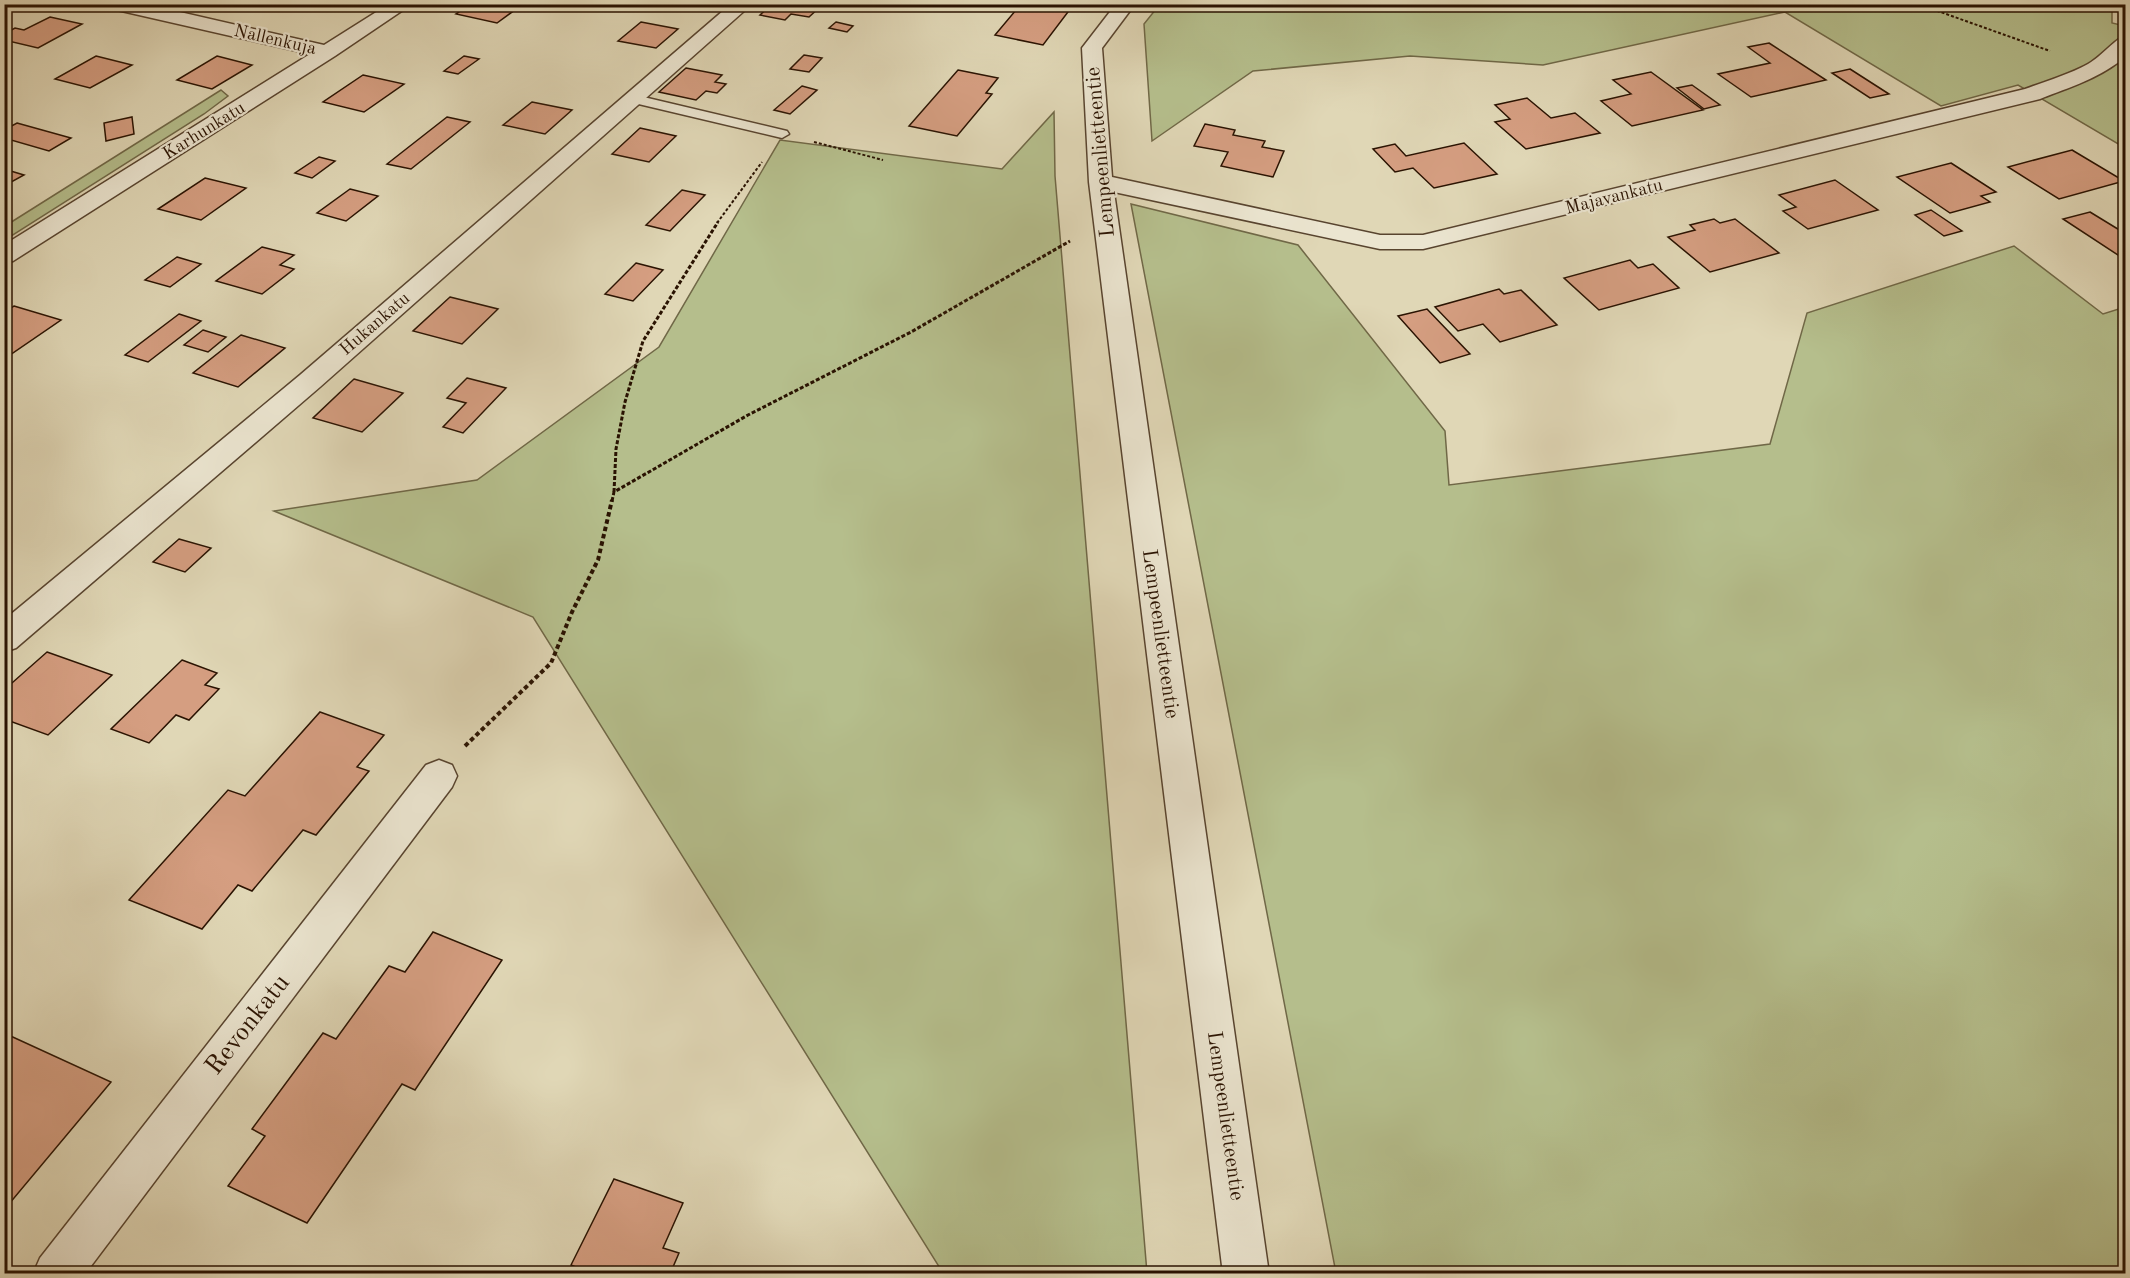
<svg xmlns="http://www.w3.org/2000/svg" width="2130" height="1278" font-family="'Old Standard TT',serif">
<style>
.green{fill:#b5be8c;stroke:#706847;stroke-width:1.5}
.building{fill:#d59e81;stroke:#2a1302;stroke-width:1.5}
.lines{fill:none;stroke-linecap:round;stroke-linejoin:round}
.service-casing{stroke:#58442f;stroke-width:3}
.minor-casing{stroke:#58442f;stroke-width:3}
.path-far2{stroke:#2a1302;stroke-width:2;stroke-dasharray:3 2;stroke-linecap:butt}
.path-far1{stroke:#2a1302;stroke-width:3;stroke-dasharray:4 2;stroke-linecap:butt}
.path{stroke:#2a1302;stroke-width:4;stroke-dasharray:4.5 3;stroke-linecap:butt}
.service{fill:#ebe5d0;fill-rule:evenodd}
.minor{fill:#ebe5d0;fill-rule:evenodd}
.labels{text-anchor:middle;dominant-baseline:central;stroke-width:4.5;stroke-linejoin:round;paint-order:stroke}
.far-street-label{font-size:18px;fill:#2a1302;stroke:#ebe5d0}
.street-label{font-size:21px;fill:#2a1302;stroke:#ebe5d0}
.near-street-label{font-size:26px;fill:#2a1302;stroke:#ebe5d0}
</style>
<rect width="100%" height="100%" fill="#e0d7b6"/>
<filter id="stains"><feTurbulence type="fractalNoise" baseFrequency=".00333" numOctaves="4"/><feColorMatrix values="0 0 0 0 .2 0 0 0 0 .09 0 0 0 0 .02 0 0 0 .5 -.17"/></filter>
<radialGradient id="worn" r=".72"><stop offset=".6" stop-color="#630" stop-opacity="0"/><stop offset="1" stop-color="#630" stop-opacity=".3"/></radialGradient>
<g class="green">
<polygon points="1160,4 2112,5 2112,23 2125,26 2125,148 2018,85 1941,106 1785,12 1543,65 1410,56 1253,71 1152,141 1144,24"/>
<polygon points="221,90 228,96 204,114 5,240 5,226"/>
<polygon points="1054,112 1055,176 1147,1273 943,1273 533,617 274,511 477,480 659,347 780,140 1002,169"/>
<polygon points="1131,204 1298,245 1445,431 1449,485 1770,444 1807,313 2014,246 2103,314 2125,307 2125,1273 1336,1273"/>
</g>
<g class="building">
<polygon points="471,4 523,4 497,23 456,14"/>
<polygon points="772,4 816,4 821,6 809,17 791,14 785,20 760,15"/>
<polygon points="1021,4 1074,4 1043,45 995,35"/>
<polygon points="50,17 82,24 38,48 4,40 4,34 15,28 24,30"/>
<polygon points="641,22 678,29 656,48 618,41"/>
<polygon points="836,22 853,26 847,32 829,28"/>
<polygon points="1769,43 1826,80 1751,97 1718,74 1770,63 1748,47"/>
<polygon points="804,55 822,58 809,72 790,69"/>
<polygon points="96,56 132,65 90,88 55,79"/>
<polygon points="217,56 252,65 212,89 177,80"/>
<polygon points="464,56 479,59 458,74 444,71"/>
<polygon points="686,68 722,75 715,82 726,84 717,93 706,91 696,100 659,92"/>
<polygon points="1850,69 1889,94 1870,98 1832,73"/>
<polygon points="958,70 998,78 986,93 992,94 957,136 909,126"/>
<polygon points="1651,72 1703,110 1632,126 1601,101 1631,94 1613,80"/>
<polygon points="363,75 404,84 364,112 323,102"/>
<polygon points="1692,85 1720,105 1704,109 1677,88"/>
<polygon points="802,86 817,90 790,114 774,110"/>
<polygon points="1527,98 1551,118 1575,113 1600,133 1526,149 1495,122 1510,119 1495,105"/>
<polygon points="532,102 572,110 545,134 503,125"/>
<polygon points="132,117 134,134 106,141 104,123"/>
<polygon points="447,117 470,122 411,169 387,164"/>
<polygon points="17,123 71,138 49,151 4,138 4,130"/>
<polygon points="1205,124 1235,130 1233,135 1265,141 1262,147 1284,151 1273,177 1221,166 1228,152 1194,146"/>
<polygon points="640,128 676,136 649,162 612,154"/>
<polygon points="1464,143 1497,174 1434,188 1413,168 1395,172 1373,149 1395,144 1406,156"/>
<polygon points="2072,150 2124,181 2059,199 2008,167"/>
<polygon points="319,157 335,161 312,178 295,173"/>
<polygon points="1951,163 1996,192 1981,196 1990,202 1950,213 1897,177"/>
<polygon points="4,169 24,175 4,186"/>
<polygon points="205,178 246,188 201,220 158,209"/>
<polygon points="1835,180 1878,210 1808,229 1783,211 1796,207 1779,195"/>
<polygon points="350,189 378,196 346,221 317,213"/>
<polygon points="682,190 705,195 670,231 646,225"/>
<polygon points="1931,210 1962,231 1944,236 1915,215"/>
<polygon points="2090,212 2126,234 2126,256 2121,257 2063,219"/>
<polygon points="1714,219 1720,223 1735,219 1779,253 1710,272 1668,237 1695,230 1690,225"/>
<polygon points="262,247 294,255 280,265 294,269 262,294 216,281"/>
<polygon points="177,257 201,264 170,287 145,280"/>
<polygon points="1630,260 1638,268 1653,264 1679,288 1599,310 1564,278"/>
<polygon points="636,263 663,270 633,301 605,294"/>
<polygon points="1499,289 1504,294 1521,290 1557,325 1500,342 1483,324 1458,331 1435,307"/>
<polygon points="450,297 498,309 462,344 413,331"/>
<polygon points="14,306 61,320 4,359 4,312"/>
<polygon points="1427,309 1470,354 1440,363 1398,316"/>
<polygon points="179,314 201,321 148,362 125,355"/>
<polygon points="203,330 226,337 208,352 184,345"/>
<polygon points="241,335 285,348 238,387 193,373"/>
<polygon points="467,378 506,388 463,433 443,427 466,403 447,398"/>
<polygon points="354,379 403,393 362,432 313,418"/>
<polygon points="179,539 211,548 185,572 153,562"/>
<polygon points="47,652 112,675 48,735 4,719 4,690"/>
<polygon points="182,660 217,673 205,685 219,689 189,720 176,715 149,743 111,729"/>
<polygon points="320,712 384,735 357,767 369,771 316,835 303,830 252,891 238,885 202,929 129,900 228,790 245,796"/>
<polygon points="433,932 502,960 415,1090 402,1084 307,1223 228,1186 265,1136 252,1129 323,1033 336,1039 389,966 405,972"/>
<polygon points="4,1033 111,1082 4,1210"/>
<polygon points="614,1179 683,1203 663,1248 679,1253 670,1274 593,1274 571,1265"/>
</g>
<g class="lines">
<g class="service-casing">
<polygon id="service" points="635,95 787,131 789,134 782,138 630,102 628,99"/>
</g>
<g class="minor-casing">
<g id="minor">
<polygon points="108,4 145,4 324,45 389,4 412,4 335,56 13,261 4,263 4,245 310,54 117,10 110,8"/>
<polygon points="731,4 752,4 320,387 16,648 4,652 4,620 300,375"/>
<path d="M 1116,4 L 1135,4 L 1102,48 L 1112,177 L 1380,235 L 1423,235 L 2025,89 C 2046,81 2068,75 2088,64 C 2101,57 2116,38 2126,35 L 2126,56 C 2101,78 2070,87 2040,99 L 1423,249 L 1380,249 L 1114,192 L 1269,1274 L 1223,1274 L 1089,182 L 1082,48 Z"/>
<polygon points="439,760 452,765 457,776 452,787 85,1274 33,1274 40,1258 426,765"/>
</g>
</g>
<g class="path-far2">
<polyline points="1918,4 2050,51"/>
<polyline points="814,142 883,160"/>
<polyline points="717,223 762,162"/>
</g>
<g class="path-far1">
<polyline points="614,492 616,449 625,402 643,341 718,222"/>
<polyline points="612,501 614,492 748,415 911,332 1070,241"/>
</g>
<polyline class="path" points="465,746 551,663 572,612 598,560 612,500"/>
<use href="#service" class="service"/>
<use href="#minor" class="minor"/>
</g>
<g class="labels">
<g class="far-street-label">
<text transform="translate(275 40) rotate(13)">Nallenkuja</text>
<text transform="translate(204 131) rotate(-32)">Karhunkatu</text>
<text transform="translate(1614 197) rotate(-14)">Majavankatu</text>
<text transform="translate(375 324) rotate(-41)">Hukankatu</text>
</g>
<g class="street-label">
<text transform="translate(1101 152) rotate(-95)">Lempeenlietteentie</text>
<text transform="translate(1160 634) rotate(82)">Lempeenlietteentie</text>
<text transform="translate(1225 1116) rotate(82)">Lempeenlietteentie</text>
</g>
<g class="near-street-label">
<text transform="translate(248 1025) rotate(-52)">Revonkatu</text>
</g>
</g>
<rect width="2130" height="1278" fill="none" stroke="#e0d7b6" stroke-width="24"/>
<rect x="6" y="6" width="2118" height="1266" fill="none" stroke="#2a1302" stroke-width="3"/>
<rect x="12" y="12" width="2106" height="1254" fill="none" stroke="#2a1302" stroke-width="1.5"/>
<rect width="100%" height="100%" filter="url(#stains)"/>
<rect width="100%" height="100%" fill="url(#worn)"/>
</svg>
